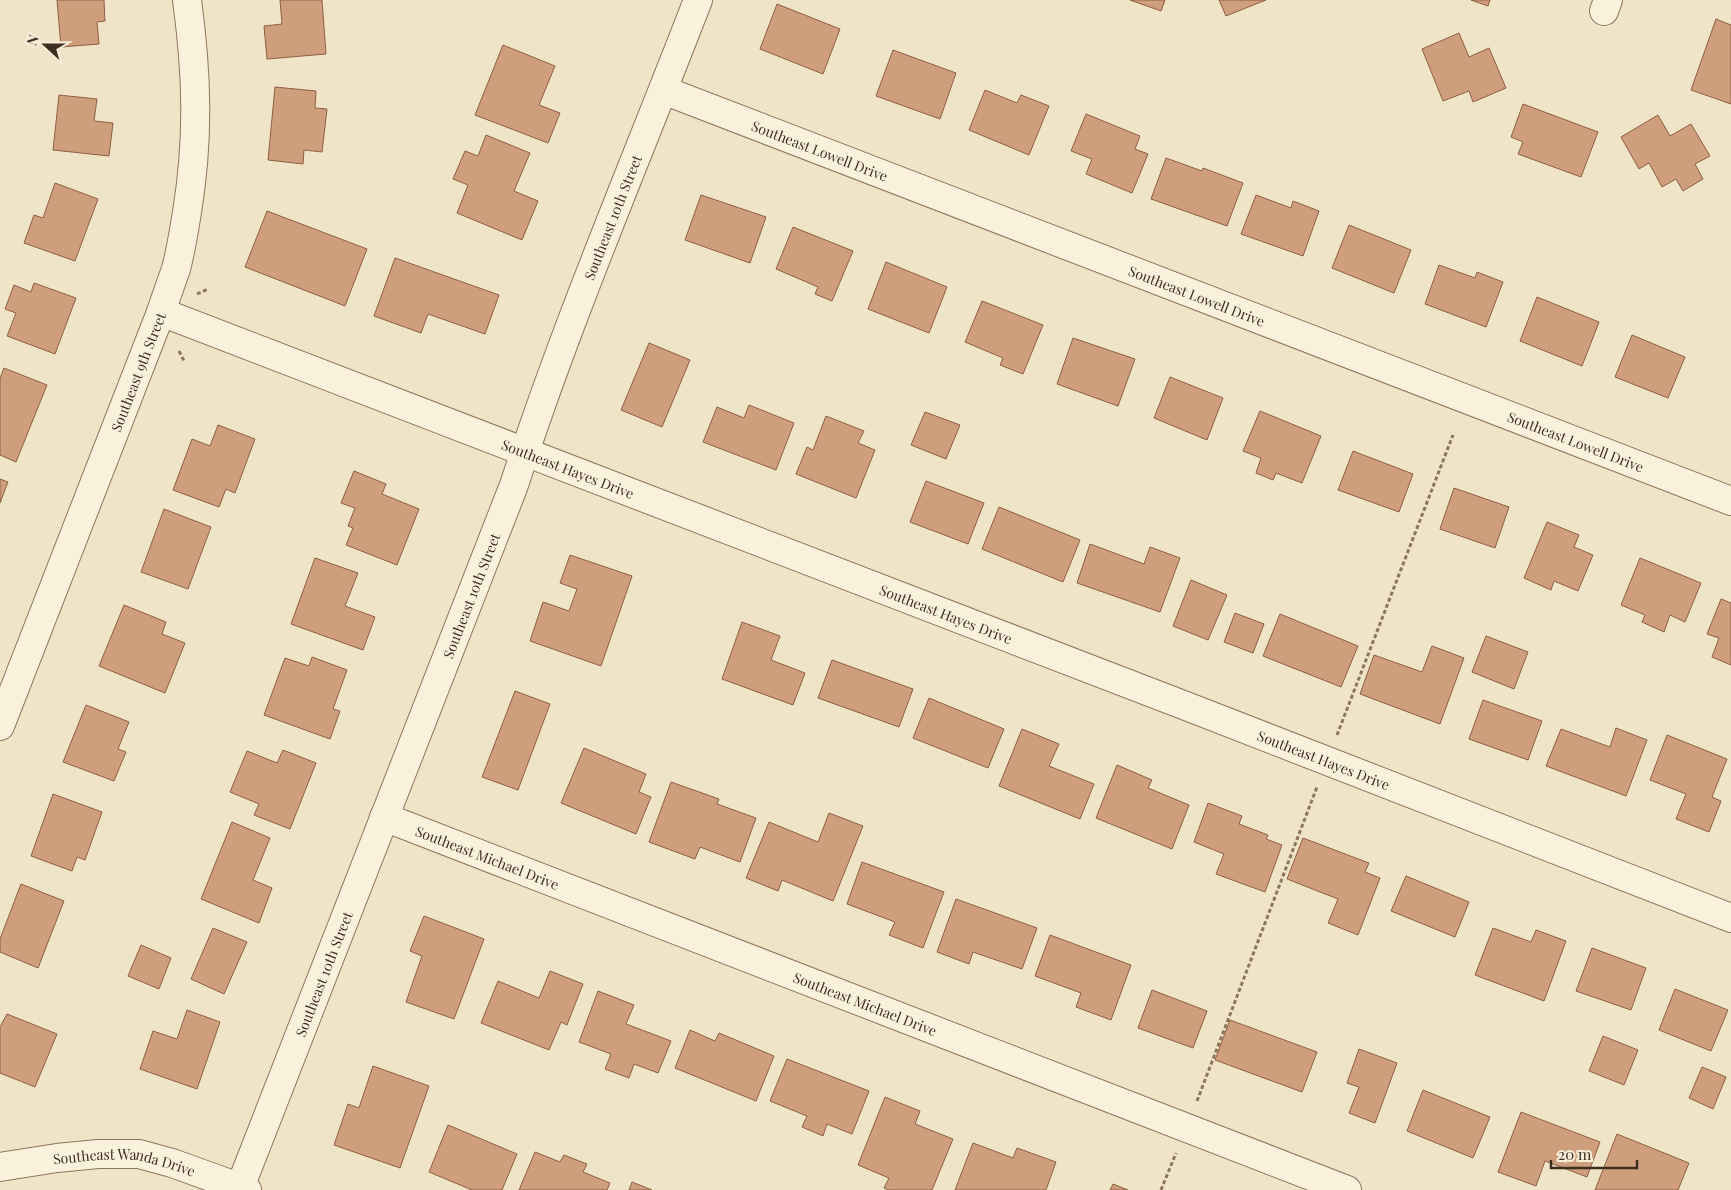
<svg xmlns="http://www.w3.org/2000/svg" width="1731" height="1190" font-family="'Playfair Display',serif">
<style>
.building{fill:#cf9f7d;stroke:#8d5f41}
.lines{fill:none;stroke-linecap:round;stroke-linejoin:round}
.minor-casing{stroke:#8d765c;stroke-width:30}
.path{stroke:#8d765c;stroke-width:3;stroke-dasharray:4 2.5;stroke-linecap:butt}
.minor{stroke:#faf1dc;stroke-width:28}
.labels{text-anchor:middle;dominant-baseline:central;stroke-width:4;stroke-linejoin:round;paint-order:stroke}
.street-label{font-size:14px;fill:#3d2e20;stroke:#f7eed8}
</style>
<rect width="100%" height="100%" fill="#f0e4c8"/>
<g class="building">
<polygon points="57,0 104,0 105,21 97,22 99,44 61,47"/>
<polygon points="280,0 322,0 326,54 267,59 264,26 282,24"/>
<polygon points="1130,0 1165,0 1161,11"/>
<polygon points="1219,0 1266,0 1226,16"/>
<polygon points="1471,0 1490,0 1488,6"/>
<polygon points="777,4 840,29 823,74 760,49"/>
<polygon points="1716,19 1731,25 1731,104 1691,90"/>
<polygon points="1459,33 1469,57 1489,48 1506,88 1473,102 1469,91 1443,101 1422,49"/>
<polygon points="503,45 555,66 539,105 560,113 548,143 475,115"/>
<polygon points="893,50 956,73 940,119 876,96"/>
<polygon points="275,87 316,91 315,108 327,109 322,152 304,150 303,164 268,160"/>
<polygon points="985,90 1017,103 1021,95 1049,106 1029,155 969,130"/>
<polygon points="59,95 97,99 94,121 113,123 109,156 53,150"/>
<polygon points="1523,104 1598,132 1581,177 1518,154 1523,142 1511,137"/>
<polygon points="1086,114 1140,136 1135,149 1148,154 1132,193 1086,174 1092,159 1071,151"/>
<polygon points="1658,115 1670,136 1691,124 1710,156 1695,164 1703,179 1683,191 1676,179 1662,187 1649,163 1639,169 1621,137"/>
<polygon points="486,135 530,153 514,191 538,201 522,240 457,213 468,185 453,179 465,151 478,156"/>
<polygon points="1166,158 1202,171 1203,168 1243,183 1227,226 1151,199"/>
<polygon points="55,183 98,199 75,261 24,243 34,215 43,218"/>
<polygon points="701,195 766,217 750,263 685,240"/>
<polygon points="1256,195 1291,208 1293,201 1319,211 1303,256 1241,234"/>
<polygon points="267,211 367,249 345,306 245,267"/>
<polygon points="1349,225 1411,250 1394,293 1332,268"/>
<polygon points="793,227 853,251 832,301 815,294 818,287 776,269"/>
<polygon points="395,258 499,295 485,334 428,314 421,333 374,316"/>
<polygon points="886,262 947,287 929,333 868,309"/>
<polygon points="1439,265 1475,278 1477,272 1503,282 1486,327 1425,304"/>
<polygon points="34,283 76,298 55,354 7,336 16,313 5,309 14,285 31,292"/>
<polygon points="1537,297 1599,322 1582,366 1520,341"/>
<polygon points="982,301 1043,325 1023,374 1000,365 1003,358 965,342"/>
<polygon points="1632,335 1685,357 1668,398 1615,377"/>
<polygon points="1073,338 1135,359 1118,406 1057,384"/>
<polygon points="649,343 690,360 662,427 621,410"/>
<polygon points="4,368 47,385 16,462 0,455 0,378"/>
<polygon points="1170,377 1223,398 1207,440 1154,418"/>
<polygon points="749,405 794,423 776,470 703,442 717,407 744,418"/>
<polygon points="1260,411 1321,436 1302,483 1276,473 1273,480 1256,473 1261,458 1243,451"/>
<polygon points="925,412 960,425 946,459 911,445"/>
<polygon points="826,416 864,431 858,443 875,450 856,498 796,474 807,447 813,450"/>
<polygon points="218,425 255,439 235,493 226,489 219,507 173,490 192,439 210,446"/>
<polygon points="1353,451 1413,474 1399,512 1338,490"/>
<polygon points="354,471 386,484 382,494 419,509 397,565 346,545 353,528 348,526 355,508 341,503"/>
<polygon points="0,479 8,482 0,503"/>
<polygon points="926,481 984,503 968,544 910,522"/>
<polygon points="1454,488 1509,507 1495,548 1440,529"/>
<polygon points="999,507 1080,540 1063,582 982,549"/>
<polygon points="164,509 211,527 188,589 141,572"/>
<polygon points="1547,522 1579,535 1574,547 1593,555 1578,591 1554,581 1551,590 1524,578"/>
<polygon points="1090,544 1144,564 1150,547 1180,558 1160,612 1077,583"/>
<polygon points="570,555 632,576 601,666 530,641 543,602 569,611 577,589 560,583"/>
<polygon points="315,558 358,573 345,606 375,617 363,650 291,624"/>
<polygon points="1640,558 1701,583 1685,622 1670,615 1664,632 1642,622 1645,615 1621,605"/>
<polygon points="1191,580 1227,595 1208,640 1173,626"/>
<polygon points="1721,599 1731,603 1731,665 1712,657 1719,638 1707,634"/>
<polygon points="124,605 166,622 162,634 185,643 165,693 99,666"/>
<polygon points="1235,613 1264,624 1253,653 1224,642"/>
<polygon points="1280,614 1358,646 1341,687 1263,656"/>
<polygon points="742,622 780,636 771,660 805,673 793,705 722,679"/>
<polygon points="1486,636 1528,652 1514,689 1472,672"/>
<polygon points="1432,646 1464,658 1440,724 1360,694 1374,655 1422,672"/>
<polygon points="312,657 347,670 333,709 340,711 330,739 264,715 285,658 309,666"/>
<polygon points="832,660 913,689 899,727 818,698"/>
<polygon points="515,691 550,704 518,790 482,777"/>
<polygon points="929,698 1004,729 988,768 913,738"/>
<polygon points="1483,700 1542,721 1528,760 1469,739"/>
<polygon points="86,705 129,722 118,749 126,752 114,781 63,762"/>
<polygon points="1616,728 1647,740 1626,796 1546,766 1561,729 1610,747"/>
<polygon points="1022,729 1059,744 1049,766 1094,784 1080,819 999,786"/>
<polygon points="1667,735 1727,759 1712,797 1721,801 1709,832 1676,819 1686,794 1650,780"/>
<polygon points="584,748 646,774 639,792 651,797 636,834 561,803"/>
<polygon points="283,750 316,763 290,829 254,815 259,804 230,792 247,751 277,763"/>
<polygon points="1117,765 1152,780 1148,788 1189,805 1172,849 1096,818"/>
<polygon points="671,782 719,799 717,804 756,818 740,862 700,847 695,859 649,842"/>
<polygon points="53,794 102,812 85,860 77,857 72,871 31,856"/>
<polygon points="1208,803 1242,816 1239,824 1268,835 1266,839 1282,845 1265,892 1216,874 1224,854 1194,842"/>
<polygon points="829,813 863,826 833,901 782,880 778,891 746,878 769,822 818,842"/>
<polygon points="232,822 270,838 253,880 272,888 259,923 201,899"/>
<polygon points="1303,838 1369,863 1365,872 1380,878 1358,935 1328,923 1338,899 1287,879"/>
<polygon points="862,862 944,892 923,948 889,935 895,922 847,904"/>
<polygon points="1406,876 1469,902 1455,937 1391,911"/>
<polygon points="21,884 64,901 38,968 0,952 0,939"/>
<polygon points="956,899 1037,928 1022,969 973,952 969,964 937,952"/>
<polygon points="424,916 484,939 454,1019 406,1002 422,956 410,951"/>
<polygon points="213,928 247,942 224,994 191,979"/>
<polygon points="1493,928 1531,942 1536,930 1566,941 1544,1001 1475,975"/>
<polygon points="1050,935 1131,965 1111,1020 1076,1007 1081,993 1035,976"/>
<polygon points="141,945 171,958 159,989 128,976"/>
<polygon points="1592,948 1646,968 1631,1010 1576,991"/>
<polygon points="550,971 583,984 567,1025 561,1022 549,1050 481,1023 498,981 539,998"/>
<polygon points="1675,989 1728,1010 1711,1051 1659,1030"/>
<polygon points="1152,990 1207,1011 1193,1048 1138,1028"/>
<polygon points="598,991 634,1005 626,1024 671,1041 658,1073 634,1064 629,1078 605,1069 611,1054 579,1042"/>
<polygon points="187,1010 220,1022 197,1089 140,1069 153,1031 177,1039"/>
<polygon points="7,1014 57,1034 35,1087 0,1073 0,1027"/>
<polygon points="1230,1020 1317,1052 1302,1092 1215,1060"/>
<polygon points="690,1030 715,1041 719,1033 774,1056 756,1101 675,1068"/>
<polygon points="1603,1036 1638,1050 1624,1085 1589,1071"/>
<polygon points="1359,1049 1397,1063 1375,1123 1349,1113 1359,1087 1347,1083"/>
<polygon points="787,1059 869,1091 852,1134 827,1124 823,1136 802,1127 807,1116 770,1101"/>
<polygon points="373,1066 429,1086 400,1168 334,1145 348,1104 359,1108"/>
<polygon points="1702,1067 1726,1077 1713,1109 1689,1098"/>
<polygon points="1423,1090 1490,1117 1473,1158 1407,1131"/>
<polygon points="885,1097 920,1111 915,1124 953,1139 932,1190 889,1190 884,1188 889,1178 858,1165"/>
<polygon points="1521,1112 1600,1142 1587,1177 1545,1161 1536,1186 1498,1172"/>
<polygon points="448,1125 517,1154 502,1190 472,1190 429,1172"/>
<polygon points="1617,1134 1689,1163 1678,1190 1595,1190"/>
<polygon points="973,1143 1013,1158 1017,1148 1056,1162 1046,1190 955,1190"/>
<polygon points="535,1152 560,1162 564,1155 587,1164 583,1172 610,1183 607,1190 519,1190"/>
<polygon points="632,1182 652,1190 629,1190"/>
<polygon points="1113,1184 1128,1190 1110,1190"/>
</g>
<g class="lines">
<g class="minor-casing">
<g id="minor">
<polyline points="1604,11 1608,0"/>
<path id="s1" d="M 663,90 L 1731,501"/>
<path id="s2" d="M 161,312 L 1186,706 L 1731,918"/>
<path id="s3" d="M 0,726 L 161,312 C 166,297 171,283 176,269 C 181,250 184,231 187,212 C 199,139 197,73 187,0"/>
<path id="s4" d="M 384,817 L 1347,1190"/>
<path id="s5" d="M 0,1167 L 57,1158 L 98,1154 L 139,1154 L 172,1163 L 247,1190"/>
<path id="s6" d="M 239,1190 L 514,485 C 567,321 636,161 698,0"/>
</g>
</g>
<g class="path">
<polyline points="197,294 208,289"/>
<polyline points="179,351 184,361"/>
<polyline points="1337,735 1453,435"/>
<polyline points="1197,1101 1317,787"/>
<polyline points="1161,1190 1176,1153"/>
</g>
<use href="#minor" class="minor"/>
</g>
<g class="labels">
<g class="street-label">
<text stroke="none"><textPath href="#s1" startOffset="168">Southeast Lowell Drive</textPath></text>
<text stroke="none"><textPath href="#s6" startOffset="1042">Southeast 10th Street</textPath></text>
<text stroke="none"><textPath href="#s1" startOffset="572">Southeast Lowell Drive</textPath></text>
<text stroke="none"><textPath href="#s3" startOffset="380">Southeast 9th Street</textPath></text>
<text stroke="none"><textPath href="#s1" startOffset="978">Southeast Lowell Drive</textPath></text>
<text stroke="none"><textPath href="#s2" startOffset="436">Southeast Hayes Drive</textPath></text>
<text stroke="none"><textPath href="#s6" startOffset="638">Southeast 10th Street</textPath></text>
<text stroke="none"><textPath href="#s2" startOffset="841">Southeast Hayes Drive</textPath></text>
<text stroke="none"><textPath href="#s2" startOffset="1246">Southeast Hayes Drive</textPath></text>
<text stroke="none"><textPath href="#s4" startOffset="111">Southeast Michael Drive</textPath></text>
<text stroke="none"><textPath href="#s6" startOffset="232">Southeast 10th Street</textPath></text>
<text stroke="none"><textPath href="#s4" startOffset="516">Southeast Michael Drive</textPath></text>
<text stroke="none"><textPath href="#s5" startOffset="126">Southeast Wanda Drive</textPath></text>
</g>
</g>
<g transform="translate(45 45) rotate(291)" stroke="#f7eed8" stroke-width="4" paint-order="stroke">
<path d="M0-4L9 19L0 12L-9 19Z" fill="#3d2e20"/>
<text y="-8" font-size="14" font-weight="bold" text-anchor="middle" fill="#3d2e20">N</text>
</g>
<path d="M1551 1160v8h86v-8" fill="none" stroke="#3d2e20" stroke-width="2.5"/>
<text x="1558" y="1160" font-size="15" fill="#3d2e20" stroke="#f7eed8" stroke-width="4" paint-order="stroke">20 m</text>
</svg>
